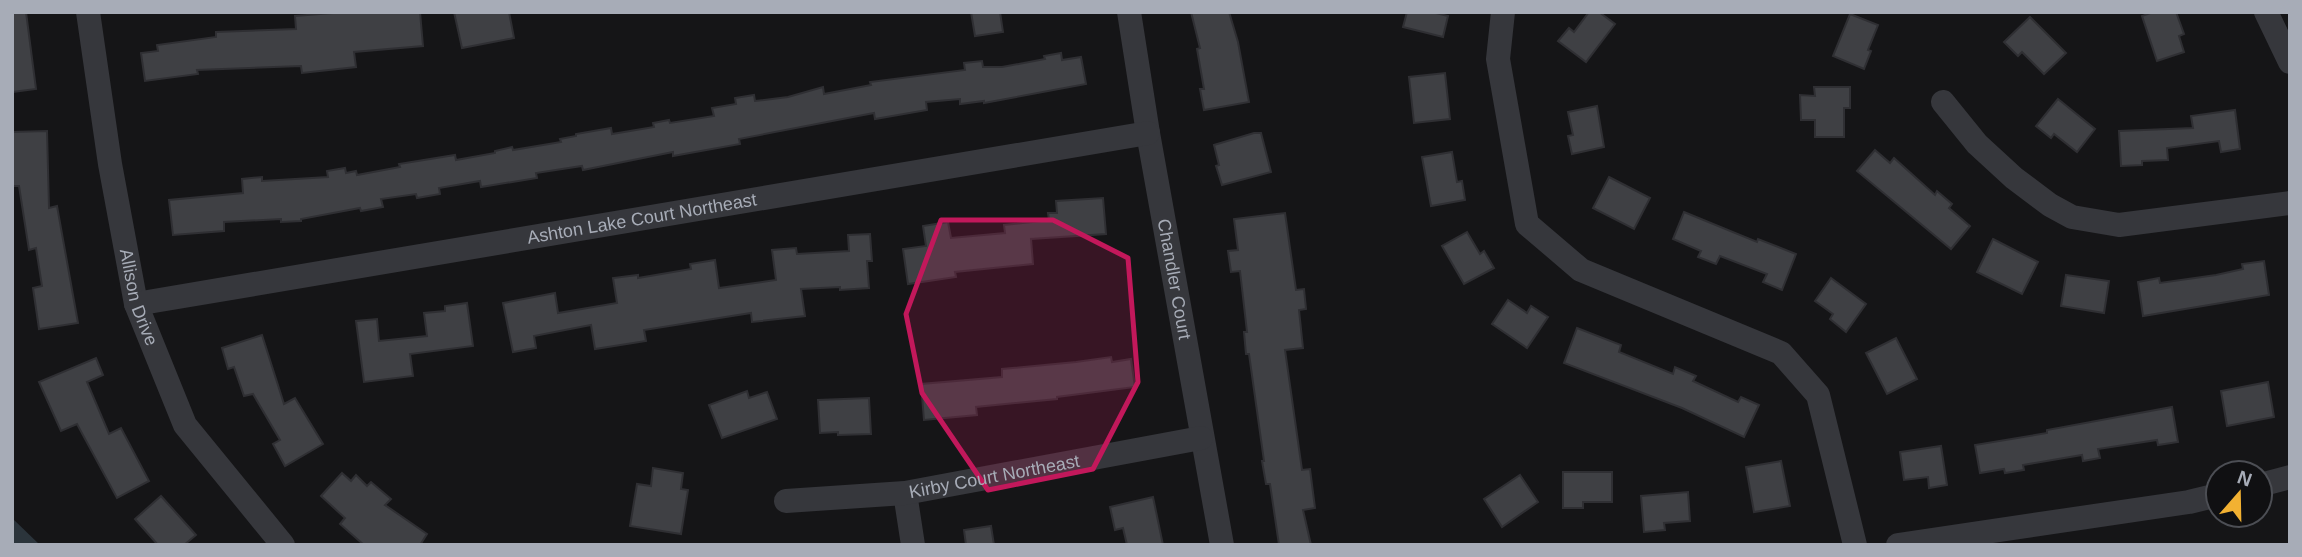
<svg xmlns="http://www.w3.org/2000/svg" width="2302" height="557" font-family="Arial,sans-serif">
<style>
.water{fill:#2b343b}
.building{fill:#3f4044;stroke:#2f2f33;stroke-width:2}
.lines{fill:none;stroke-linecap:round;stroke-linejoin:round}
.minor{stroke:#36373c;stroke-width:24}
.marked{fill:#c2185b;fill-opacity:0.2;stroke:#c2185b;stroke-width:5;stroke-linejoin:round}
.labels{text-anchor:middle;dominant-baseline:central;stroke-width:5;stroke-linejoin:round;paint-order:stroke}
.street-label{font-size:18px;fill:#a7acb7;stroke:#101012}
</style>
<rect width="100%" height="100%" fill="#151517"/>
<polygon class="water" points="12,518 40,545 12,545"/>
<g class="building">
<polygon points="12,12 26,12 36,89 12,92"/>
<polygon points="345,12 420,12 423,46 354,52 356,67 302,73 301,66 197,70 198,74 145,81 141,53 158,51 157,45 216,37 216,32 296,29 295,16"/>
<polygon points="454,12 509,12 514,38 462,48"/>
<polygon points="971,12 1000,12 1003,32 975,36"/>
<polygon points="1191,12 1229,12 1238,42 1249,102 1204,110 1200,89 1204,89 1197,49 1200,48"/>
<polygon points="1407,12 1432,12 1448,16 1443,37 1403,27"/>
<polygon points="1589,12 1599,12 1615,24 1586,62 1558,41 1569,28 1574,32"/>
<polygon points="2153,12 2176,12 2184,34 2179,36 2184,52 2157,61 2142,16"/>
<polygon points="1850,14 1878,25 1868,50 1871,51 1864,69 1833,56"/>
<polygon points="2030,17 2066,53 2044,74 2022,52 2018,56 2004,42"/>
<polygon points="1061,53 1062,60 1081,57 1086,84 984,103 984,101 960,104 960,99 926,102 927,110 875,119 874,113 739,139 740,144 673,156 673,152 583,170 582,166 536,173 537,178 481,187 480,181 439,188 440,194 417,198 416,194 381,199 383,207 361,211 360,208 301,219 301,221 281,222 281,219 224,222 224,231 173,235 169,200 243,193 242,179 262,177 262,181 328,177 327,171 345,168 346,173 356,171 357,175 400,167 399,164 455,155 456,160 495,153 495,151 512,147 513,150 561,142 560,139 576,136 576,134 611,128 612,134 654,127 653,123 669,120 670,123 714,116 712,108 736,104 735,98 754,95 755,101 788,97 823,87 824,94 871,85 870,82 965,70 964,63 982,61 983,67 1002,67 1045,59 1044,56"/>
<polygon points="1445,73 1450,119 1414,123 1409,77"/>
<polygon points="1814,87 1850,87 1850,108 1844,108 1844,137 1815,137 1815,120 1801,120 1800,95 1815,96"/>
<polygon points="2058,99 2095,129 2077,152 2054,134 2051,138 2036,126"/>
<polygon points="1597,106 1604,147 1572,154 1568,136 1573,135 1568,112"/>
<polygon points="2235,110 2240,149 2221,152 2219,141 2167,148 2168,160 2142,161 2142,165 2121,166 2119,131 2193,128 2191,116"/>
<polygon points="47,131 49,208 57,206 78,323 39,329 33,288 42,286 36,248 29,250 19,186 12,186 12,132"/>
<polygon points="1254,133 1261,133 1271,172 1222,185 1216,166 1219,165 1214,145"/>
<polygon points="1875,150 1890,163 1894,158 1935,195 1937,191 1952,204 1949,208 1970,226 1951,249 1857,171"/>
<polygon points="1452,152 1457,182 1462,181 1465,200 1431,206 1422,157"/>
<polygon points="1609,177 1650,198 1634,229 1593,208"/>
<polygon points="1103,198 1106,234 1031,239 1033,264 955,272 956,277 908,284 903,249 926,246 923,226 948,222 951,238 1005,233 1004,225 1049,220 1048,213 1057,213 1056,201"/>
<polygon points="1684,212 1757,242 1758,239 1796,254 1782,290 1763,282 1767,274 1720,256 1716,264 1698,257 1701,251 1673,239"/>
<polygon points="1285,213 1296,290 1304,289 1306,309 1299,310 1303,348 1285,350 1302,470 1310,469 1315,508 1303,510 1311,545 1279,545 1270,484 1266,484 1262,461 1264,461 1249,354 1246,354 1244,332 1247,332 1240,271 1231,272 1228,251 1238,250 1234,219"/>
<polygon points="1467,232 1480,254 1484,251 1494,268 1464,284 1442,246"/>
<polygon points="870,234 872,261 867,261 869,288 840,290 840,287 801,289 805,316 752,322 751,313 644,330 646,341 595,349 591,325 534,336 536,348 513,352 503,303 555,293 558,313 617,303 613,278 638,275 638,278 691,269 690,264 715,260 719,288 776,280 772,250 796,248 797,254 849,251 848,235"/>
<polygon points="1993,239 2038,262 2022,294 1977,272"/>
<polygon points="2264,261 2269,295 2143,316 2138,282 2159,278 2160,283 2216,275 2243,269 2242,264"/>
<polygon points="2066,275 2109,281 2104,313 2061,306"/>
<polygon points="1831,278 1866,304 1846,332 1830,319 1833,314 1815,301"/>
<polygon points="1508,300 1527,313 1531,306 1548,317 1527,348 1492,324"/>
<polygon points="467,303 473,346 410,354 413,376 364,382 356,321 377,319 379,341 427,336 424,313 445,311 445,306"/>
<polygon points="1577,328 1621,345 1619,352 1673,374 1675,367 1696,376 1693,381 1738,402 1741,397 1759,405 1744,437 1682,408 1564,363"/>
<polygon points="262,335 284,404 295,398 323,444 285,466 273,444 280,440 253,394 244,396 234,367 228,369 222,348"/>
<polygon points="1896,338 1917,379 1887,394 1866,353"/>
<polygon points="1111,357 1112,362 1131,359 1135,387 1057,397 1057,399 976,407 977,415 924,420 921,384 1002,377 1002,369 1076,362"/>
<polygon points="96,358 103,375 87,382 109,434 121,428 149,481 117,498 77,424 61,431 39,382"/>
<polygon points="2268,382 2274,417 2227,426 2221,391"/>
<polygon points="747,391 749,398 767,392 777,419 722,438 709,405"/>
<polygon points="869,398 871,434 838,435 838,432 820,433 818,400"/>
<polygon points="2172,407 2178,442 2158,445 2157,440 2098,449 2100,458 2083,461 2082,455 2023,465 2024,470 2005,473 2004,469 1980,473 1975,445 2047,433 2047,430"/>
<polygon points="1941,446 1947,485 1929,488 1928,477 1904,480 1900,452"/>
<polygon points="1781,461 1790,506 1754,512 1746,467"/>
<polygon points="653,468 683,473 681,489 688,490 681,534 630,526 637,484 651,486"/>
<polygon points="1563,472 1612,472 1612,502 1583,502 1583,508 1563,508"/>
<polygon points="342,473 351,481 356,475 367,486 371,482 391,499 385,505 427,534 420,545 364,545 340,524 345,518 321,496"/>
<polygon points="1520,475 1538,502 1502,527 1484,499"/>
<polygon points="1688,492 1690,521 1664,523 1665,530 1644,532 1641,496"/>
<polygon points="161,496 196,535 184,545 158,545 135,519"/>
<polygon points="1153,497 1163,545 1127,545 1123,528 1115,530 1110,507"/>
<polygon points="991,526 994,545 966,545 964,530"/>
</g>
<g class="lines">
<g class="minor">
<path id="s1" d="M 88,12 L 110,164 L 136,304 L 185,425 L 283,545"/>
<path id="s2" d="M 1129,12 L 1148,133 L 1222,545"/>
<polyline points="1503,12 1498,59 1527,224 1581,270 1781,353 1818,395 1855,545"/>
<polyline points="2266,12 2290,62"/>
<polyline points="1943,102 1977,144 2014,178 2050,205 2072,217 2119,225 2290,203"/>
<path id="s3" d="M 136,304 L 1148,133"/>
<polyline points="2260,485 2290,477"/>
<polyline points="905,493 913,545"/>
<path id="s4" d="M 786,501 L 905,493 L 1201,438"/>
<polyline points="1898,545 2189,502 2218,495"/>
</g>
</g>
<path class="marked" d="M 941,220 L 1053,220 L 1128,258 L 1138,382 L 1093,469 L 988,490 L 922,393 L 906,314 Z"/>
<g class="labels">
<g class="street-label">
<text stroke="none"><textPath href="#s3" startOffset="513">Ashton Lake Court Northeast</textPath></text>
<text stroke="none"><textPath href="#s2" startOffset="271">Chandler Court</textPath></text>
<text stroke="none"><textPath href="#s1" startOffset="290">Allison Drive</textPath></text>
<text stroke="none"><textPath href="#s4" startOffset="210">Kirby Court Northeast</textPath></text>
</g>
</g>
<rect width="2302" height="557" fill="none" stroke="#a7acb7" stroke-width="28"/>
<g transform="translate(2239 494) rotate(20)"><circle r="33" fill="#101012" stroke="#4c4e54" stroke-width="2"/>
<path d="M0-5L12 26L0 18L-12 26Z" fill="#f2b132"/>
<text y="-10" font-size="19" font-weight="bold" text-anchor="middle" fill="#a7acb7">N</text>
</g>
</svg>
